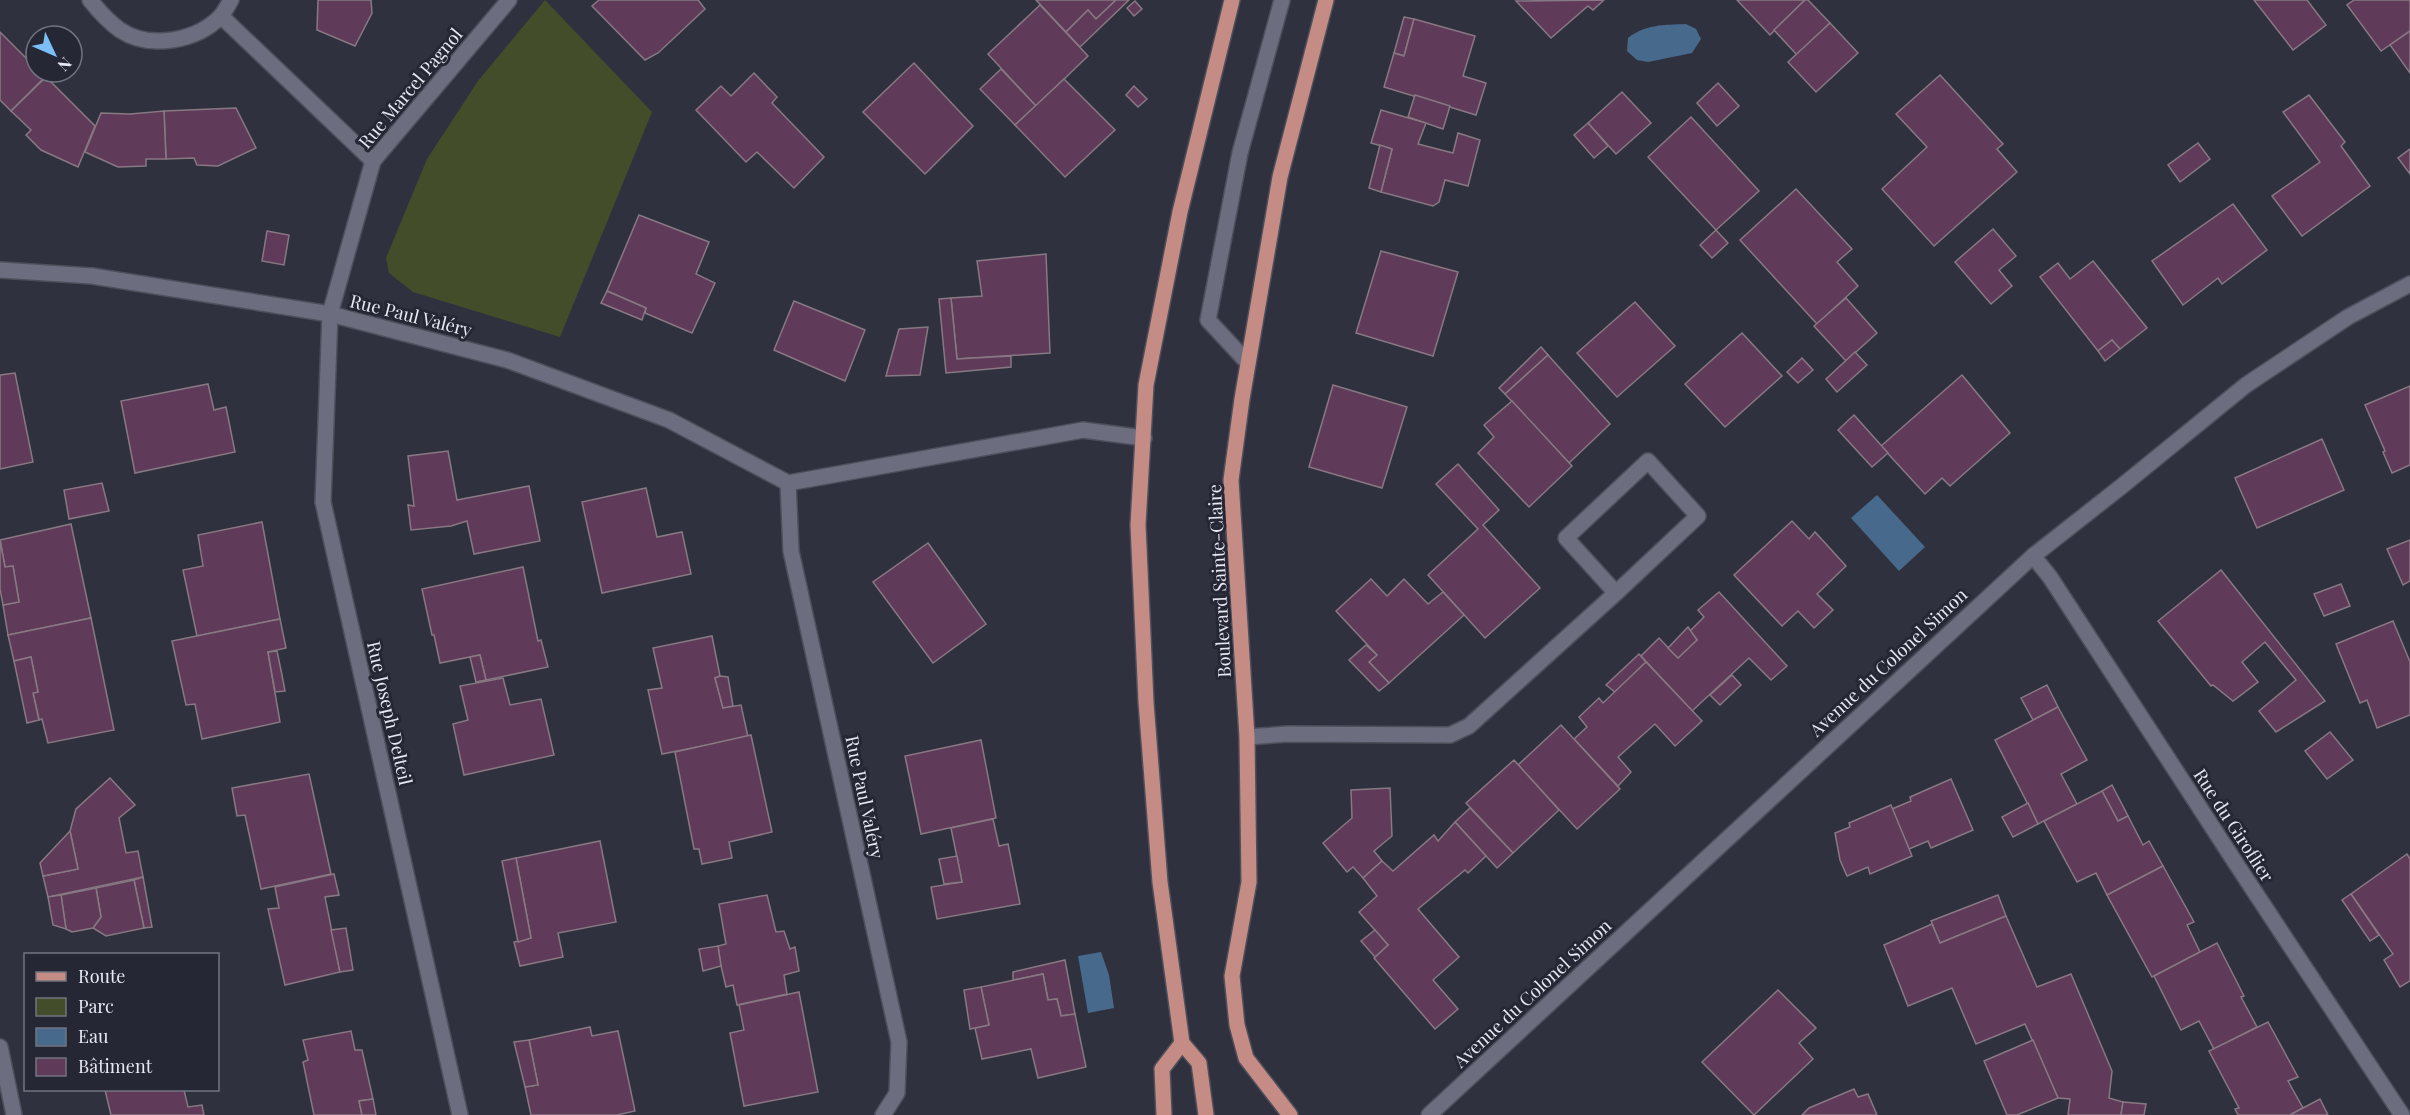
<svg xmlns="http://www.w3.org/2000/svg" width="2410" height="1115" font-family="'Playfair Display',serif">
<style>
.green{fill:#434d29}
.water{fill:#476a8c}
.building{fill:#603b59;stroke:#877883;stroke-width:1.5}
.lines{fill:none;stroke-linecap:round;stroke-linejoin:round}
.lane-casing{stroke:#4e4f5b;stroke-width:18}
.street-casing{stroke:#4e4f5b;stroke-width:18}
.secondary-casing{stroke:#4e4f5b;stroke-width:18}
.primary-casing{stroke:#4e4f5b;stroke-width:18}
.lane{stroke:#6c6e7f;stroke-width:15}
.street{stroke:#6c6e7f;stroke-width:15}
.secondary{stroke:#6c6e7f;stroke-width:15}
.primary{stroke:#c48c84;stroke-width:15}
.labels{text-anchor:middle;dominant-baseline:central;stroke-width:6;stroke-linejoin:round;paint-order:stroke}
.street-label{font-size:18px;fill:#e7e8f2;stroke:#262735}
</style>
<rect width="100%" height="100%" fill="#30313f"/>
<polygon class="green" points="545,0 652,112 560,337 413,292 389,273 386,258 427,159 478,81"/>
<g class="water">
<path d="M 1686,24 L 1696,29 L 1701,39 L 1692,53 L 1648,62 L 1637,60 L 1627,51 L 1628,38 C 1646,24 1664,25 1686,24 Z"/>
<polygon points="1877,495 1925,547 1899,571 1851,518"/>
<polygon points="1101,952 1109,975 1114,1008 1088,1013 1078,956"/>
</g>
<g class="building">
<polygon points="318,0 371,0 372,13 355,46 317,30"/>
<polygon points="599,0 698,0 705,9 658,53 645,60 592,6"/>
<polygon points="1036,0 1116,0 1096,19 1088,10 1066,32"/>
<polygon points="1116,0 1129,0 1080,47 1066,32 1088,10 1096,19"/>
<polygon points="1604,0 1593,10 1588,6 1551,38 1516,1"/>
<polygon points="1737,0 1805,0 1770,35"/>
<polygon points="1805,0 1808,0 1830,23 1797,55 1774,30"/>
<polygon points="2254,0 2307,0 2326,25 2293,50"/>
<polygon points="2354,0 2410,0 2410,31 2381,51 2347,5"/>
<polygon points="1135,1 1142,9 1134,16 1127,8"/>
<polygon points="1040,5 1088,56 1036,106 988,54"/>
<polygon points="1404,17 1414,19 1404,56 1394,53"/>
<polygon points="1414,19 1475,36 1463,76 1486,83 1476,115 1384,87 1394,53 1404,56"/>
<polygon points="1830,23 1858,53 1816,92 1788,62"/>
<polygon points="2410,31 2410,73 2390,45"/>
<polygon points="0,32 36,68 36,72 40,72 45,77 11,111 0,100"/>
<polygon points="914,63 973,126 925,174 863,112"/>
<polygon points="1001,69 1036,106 1015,125 980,89"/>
<polygon points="754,73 777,97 772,103 824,157 794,188 757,152 746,162 696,110 721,86 731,96"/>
<polygon points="1940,75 2003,144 1997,149 2017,172 1934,246 1882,189 1927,147 1896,114"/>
<polygon points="46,77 95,126 78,167 41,150 26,135 31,130 11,111"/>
<polygon points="1064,79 1115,130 1065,177 1015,125"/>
<polygon points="1718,83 1739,106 1717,126 1697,103"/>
<polygon points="1134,86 1147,99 1138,107 1126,95"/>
<polygon points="1622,92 1651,123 1616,154 1588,123"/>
<polygon points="1415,95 1450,106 1443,129 1408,117"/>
<polygon points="2309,95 2345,142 2341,146 2370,186 2302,236 2272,196 2320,162 2283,112"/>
<polygon points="236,108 256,148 218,166 197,165 194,158 166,159 164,111"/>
<polygon points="1381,110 1426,123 1418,144 1453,153 1458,133 1480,140 1468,186 1445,180 1439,202 1433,206 1381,192 1392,149 1371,143"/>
<polygon points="164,111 166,159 146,159 146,166 118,167 85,152 101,113 130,114"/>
<polygon points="1691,117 1759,191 1716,230 1648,157"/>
<polygon points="1588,123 1608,146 1594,158 1574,135"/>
<polygon points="2198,143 2210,159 2180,182 2168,165"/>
<polygon points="1380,145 1392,149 1381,192 1369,188"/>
<polygon points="2410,149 2410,174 2398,158"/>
<polygon points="1796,189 1852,249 1837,262 1858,286 1817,324 1740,240"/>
<polygon points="2233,204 2267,250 2222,284 2218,278 2183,305 2152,261"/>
<polygon points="639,215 709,242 696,274 715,283 692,333 645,313 646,308 607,291"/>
<polygon points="1993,229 2016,256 1999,270 2012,286 1991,304 1955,262"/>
<polygon points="1716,230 1728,243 1712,258 1700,245"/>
<polygon points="267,231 289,235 284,265 262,261"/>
<polygon points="1381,251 1458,272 1433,356 1356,333"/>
<polygon points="1046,254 1050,353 957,359 951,298 982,296 977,261"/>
<polygon points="2093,261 2147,328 2120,349 2112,340 2098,351 2040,277 2058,263 2070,279"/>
<polygon points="607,291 646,308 642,320 601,303"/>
<polygon points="951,298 957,359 1011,356 1011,367 946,373 939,299"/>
<polygon points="1846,298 1877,333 1846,361 1814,326"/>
<polygon points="794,301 865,330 845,381 774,350"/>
<polygon points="1635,302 1675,346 1617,397 1577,353"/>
<polygon points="928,327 920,375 886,376 899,329"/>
<polygon points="1742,333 1782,376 1725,427 1685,384"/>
<polygon points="2112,340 2120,349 2105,361 2098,351"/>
<polygon points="1541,347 1548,355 1505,394 1499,388"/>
<polygon points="1855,352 1867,365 1837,392 1826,379"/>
<polygon points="1548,355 1610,424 1569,463 1505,394"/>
<polygon points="1802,358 1813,370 1798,383 1787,372"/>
<polygon points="15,373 33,462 0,469 0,375"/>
<polygon points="1962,375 2010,433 1950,486 1942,478 1925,494 1881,446"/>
<polygon points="208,384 214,410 226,407 235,452 135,473 121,401"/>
<polygon points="1333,385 1407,407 1382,488 1309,467"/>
<polygon points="2410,386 2410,465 2392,473 2383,452 2385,451 2365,405"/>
<polygon points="1512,401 1572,466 1529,507 1478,453 1494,437 1484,425"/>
<polygon points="1854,415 1888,453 1872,467 1838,430"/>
<polygon points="2322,439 2344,490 2257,528 2235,478"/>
<polygon points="448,451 457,500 529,486 540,541 474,554 467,521 451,526 411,530 408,505 414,506 408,456"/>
<polygon points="1458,464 1499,510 1483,525 1540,588 1485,638 1428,575 1478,529 1436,484"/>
<polygon points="102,483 109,511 69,519 64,490"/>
<polygon points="646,488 657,537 682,532 691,574 602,593 582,502"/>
<polygon points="1792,521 1809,539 1815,532 1846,566 1817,594 1833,610 1814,628 1798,611 1782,626 1734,575"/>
<polygon points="262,522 280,619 197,636 183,570 203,566 198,535"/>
<polygon points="71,524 91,618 8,635 3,605 19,602 13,566 5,567 0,540"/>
<polygon points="0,540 5,567 13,566 19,602 3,605 0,589"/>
<polygon points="2410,540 2410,581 2403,585 2387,549"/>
<polygon points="928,543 986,624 933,663 873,582"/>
<polygon points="523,567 538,641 541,640 548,667 486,680 480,655 440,663 434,635 432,635 422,589"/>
<polygon points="2221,570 2325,701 2276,732 2259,711 2296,680 2265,642 2242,662 2258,682 2233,701 2213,685 2211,686 2158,621"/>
<polygon points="1371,579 1387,596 1404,579 1428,604 1443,592 1464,615 1389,683 1369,662 1377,655 1336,611"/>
<polygon points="2341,584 2350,606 2324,616 2314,594"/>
<polygon points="1719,592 1787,666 1771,680 1749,658 1692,711 1641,656 1659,638 1678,658 1697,640 1690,631 1704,617 1698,610"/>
<polygon points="91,618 114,730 48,743 42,719 39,720 33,693 38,692 31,657 14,661 8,635"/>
<polygon points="280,619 286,648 268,652 280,722 202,739 195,704 186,705 172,641"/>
<polygon points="2393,621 2410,662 2410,715 2377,728 2367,700 2360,703 2336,644"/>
<polygon points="1688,627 1697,640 1678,658 1668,648"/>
<polygon points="712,636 720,676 715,678 723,708 741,705 748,737 662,754 648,690 662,688 653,648"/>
<polygon points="1366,645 1377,655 1369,662 1389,683 1379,691 1349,660"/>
<polygon points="277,651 282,675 285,691 275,692 268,652"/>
<polygon points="1639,654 1646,662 1615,692 1606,685"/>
<polygon points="480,655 486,680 476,682 470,657"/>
<polygon points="31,657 38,692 33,693 39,720 27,723 14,661"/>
<polygon points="1646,662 1702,721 1675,746 1655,724 1618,757 1631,772 1618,786 1574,739 1587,727 1579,717 1599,698 1603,703"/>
<polygon points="1732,675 1741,685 1720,705 1710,695"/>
<polygon points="720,676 728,677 733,706 723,708 715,678"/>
<polygon points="503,678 510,705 541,699 554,755 464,775 453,724 468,720 460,686"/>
<polygon points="2047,685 2058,707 2033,720 2021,698"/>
<polygon points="2058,707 2087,760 2061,774 2077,804 2038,824 1995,740"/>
<polygon points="1561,725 1620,789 1577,829 1518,765"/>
<polygon points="2330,732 2353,760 2327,779 2305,751"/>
<polygon points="751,735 772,832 729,842 732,858 702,864 699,849 694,849 675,752"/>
<polygon points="981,740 996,818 921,834 905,756"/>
<polygon points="1514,760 1559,810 1513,853 1466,803"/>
<polygon points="309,774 331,874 261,889 245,815 237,816 232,788"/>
<polygon points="110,778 135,805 119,818 126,853 138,851 143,877 48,897 43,876 78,869 70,831 76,809"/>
<polygon points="1951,779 1973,830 1931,848 1928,841 1909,849 1892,809 1911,801 1910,797"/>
<polygon points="2112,785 2128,816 2118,821 2102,791"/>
<polygon points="1390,788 1392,836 1374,851 1382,861 1363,878 1353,867 1347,872 1323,843 1352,818 1351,790"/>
<polygon points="2102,791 2118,821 2128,816 2143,845 2149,841 2163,866 2107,895 2096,873 2077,882 2044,821"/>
<polygon points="2028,803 2038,824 2013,837 2002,817"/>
<polygon points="1891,805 1912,856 1870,874 1868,867 1847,876 1840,860 1835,833 1850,827 1849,823"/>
<polygon points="1470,808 1513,853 1497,868 1455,822"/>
<polygon points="993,819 999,846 1008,844 1020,904 937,919 931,887 962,882 951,828"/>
<polygon points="1455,822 1486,856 1468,873 1465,870 1418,909 1459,957 1433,980 1458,1009 1435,1029 1374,958 1388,945 1359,912 1377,896 1363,878 1382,861 1393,871 1434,835 1438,841"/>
<polygon points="70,831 78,869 43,876 40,863"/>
<polygon points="600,841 616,922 558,933 563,957 520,966 514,942 531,938 516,858"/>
<polygon points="2407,854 2410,859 2410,981 2400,987 2384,960 2393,954 2351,894"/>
<polygon points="957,856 962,882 944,884 939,859"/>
<polygon points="516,858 531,938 518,942 502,861"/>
<polygon points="2163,866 2194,922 2187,925 2200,952 2152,977 2107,895"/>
<polygon points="334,874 339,895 325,897 340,972 285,985 268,909 279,908 275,887"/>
<polygon points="143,877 152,927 144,928 134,880"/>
<polygon points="134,880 144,928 106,936 93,928 101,917 96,888"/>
<polygon points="96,888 101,917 93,928 72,932 66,929 61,895"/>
<polygon points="2351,894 2379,935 2370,941 2342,900"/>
<polygon points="61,895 66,929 53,925 48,897"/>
<polygon points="767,895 776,932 784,931 790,949 795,947 799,971 784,975 787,994 737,1005 733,985 726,987 721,966 718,946 726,944 719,904"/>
<polygon points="1998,895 2006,916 1940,943 1931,921"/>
<polygon points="2006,916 2037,987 2071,974 2112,1071 2109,1098 2123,1102 2121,1115 2068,1115 2070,1099 2058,1098 2025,1024 1976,1044 1952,988 1908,1006 1884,945 1932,924 1940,943"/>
<polygon points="346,928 353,970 340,972 331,930"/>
<polygon points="1375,930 1388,945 1375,957 1361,941"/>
<polygon points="2217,943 2244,996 2241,997 2257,1027 2214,1049 2199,1021 2181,1030 2154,976"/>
<polygon points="718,946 721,966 703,971 699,949"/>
<polygon points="1065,960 1075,1014 1061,1016 1057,999 1048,1000 1043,974 1013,980 1013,972"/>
<polygon points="1043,974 1048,1000 1057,999 1061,1016 1075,1014 1086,1067 1038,1078 1031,1049 982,1059 975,1028 989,1025 981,987"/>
<polygon points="981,987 989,1025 970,1029 964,990"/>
<polygon points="1778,990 1816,1028 1799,1043 1813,1059 1754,1115 1702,1062"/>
<polygon points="799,992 818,1092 744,1106 730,1033 744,1030 739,1005"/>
<polygon points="2268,1022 2298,1077 2288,1081 2303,1108 2290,1115 2238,1115 2235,1109 2239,1108 2209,1051"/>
<polygon points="590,1027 592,1036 618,1031 635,1111 617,1115 531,1115 525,1087 538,1085 529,1040"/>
<polygon points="351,1031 355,1050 362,1050 373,1099 359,1101 362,1115 314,1115 303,1062 308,1060 303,1040"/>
<polygon points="529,1040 538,1085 525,1087 514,1042"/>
<polygon points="2033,1040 2058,1098 2017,1115 2007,1115 1984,1061"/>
<polygon points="1854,1089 1858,1097 1868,1094 1877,1115 1802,1115 1809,1108"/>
<polygon points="105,1090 184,1090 188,1107 202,1105 204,1115 111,1115"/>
<polygon points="373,1099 376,1115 362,1115 359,1101"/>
<polygon points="2320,1099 2328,1115 2290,1115 2303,1108"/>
<polygon points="2123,1102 2146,1104 2144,1115 2121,1115"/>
</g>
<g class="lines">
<g class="lane-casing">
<g id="lane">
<path d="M 90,0 C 98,10 110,23 120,30 C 150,50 197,41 221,16 C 225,11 228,5 231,0"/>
<polyline points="221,16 373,161"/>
<polyline points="1248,363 1208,320 1240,153 1282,0"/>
</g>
</g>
<g class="street-casing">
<g id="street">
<polyline points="0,270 92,276 330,314 507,360 669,420 788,483 1083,430 1144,438"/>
<polyline points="788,483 791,551 899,1042 897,1093 883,1115"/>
<polyline points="2033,556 2050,577 2235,862 2402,1115"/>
<polyline points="1247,737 1288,734 1450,735 1469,726 1616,593 1698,516 1648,461 1566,538 1616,593"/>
<polyline points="0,1047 14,1115"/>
<polyline points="460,1115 323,502 330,314 373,161 509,0"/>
</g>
</g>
<g class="secondary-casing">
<polyline id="secondary" points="1429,1115 2033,556 2122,486 2246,385 2348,317 2410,284"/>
</g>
<g class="primary-casing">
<g id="primary">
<polyline points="1164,1115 1162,1069 1182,1043"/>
<polyline points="1206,1115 1199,1063 1182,1043 1160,882 1146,702 1138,525 1146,385 1180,212 1232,0"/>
<polyline points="1290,1115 1246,1058 1237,1025 1232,976 1249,882 1247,737 1231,480 1242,399 1280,177 1326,0"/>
</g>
</g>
<use href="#lane" class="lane"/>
<use href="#street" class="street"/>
<use href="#secondary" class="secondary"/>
<use href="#primary" class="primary"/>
</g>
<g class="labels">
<g class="street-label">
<text transform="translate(410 88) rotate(-50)">Rue Marcel Pagnol</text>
<text transform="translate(411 315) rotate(14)">Rue Paul Valéry</text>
<text transform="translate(1219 581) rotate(-93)">Boulevard Sainte-Claire</text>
<text transform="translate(1888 662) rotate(-43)">Avenue du Colonel Simon</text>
<text transform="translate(390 713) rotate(77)">Rue Joseph Delteil</text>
<text transform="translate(865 797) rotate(78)">Rue Paul Valéry</text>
<text transform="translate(2234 825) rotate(57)">Rue du Giroflier</text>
<text transform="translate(1532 993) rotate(-43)">Avenue du Colonel Simon</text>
</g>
</g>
<rect x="24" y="953" width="195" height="138" fill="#262735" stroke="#737481" stroke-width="1.5"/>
<rect x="36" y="972" width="30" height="9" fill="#c48c84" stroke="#737481" stroke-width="1.5"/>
<text x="78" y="983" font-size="18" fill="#e7e8f2">Route</text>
<rect x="36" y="998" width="30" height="18" fill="#434d29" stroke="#737481" stroke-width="1.5"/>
<text x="78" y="1013" font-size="18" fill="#e7e8f2">Parc</text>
<rect x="36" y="1028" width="30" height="18" fill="#476a8c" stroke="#737481" stroke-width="1.5"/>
<text x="78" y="1043" font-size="18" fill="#e7e8f2">Eau</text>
<rect x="36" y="1058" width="30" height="18" fill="#603b59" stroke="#737481" stroke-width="1.5"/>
<text x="78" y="1073" font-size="18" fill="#e7e8f2">Bâtiment</text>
<g transform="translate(54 54) rotate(134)"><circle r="28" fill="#262735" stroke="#737481" stroke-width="1.5"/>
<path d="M0-4.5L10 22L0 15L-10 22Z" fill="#7bbef8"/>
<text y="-9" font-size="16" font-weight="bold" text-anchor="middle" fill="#e7e8f2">N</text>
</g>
</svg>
